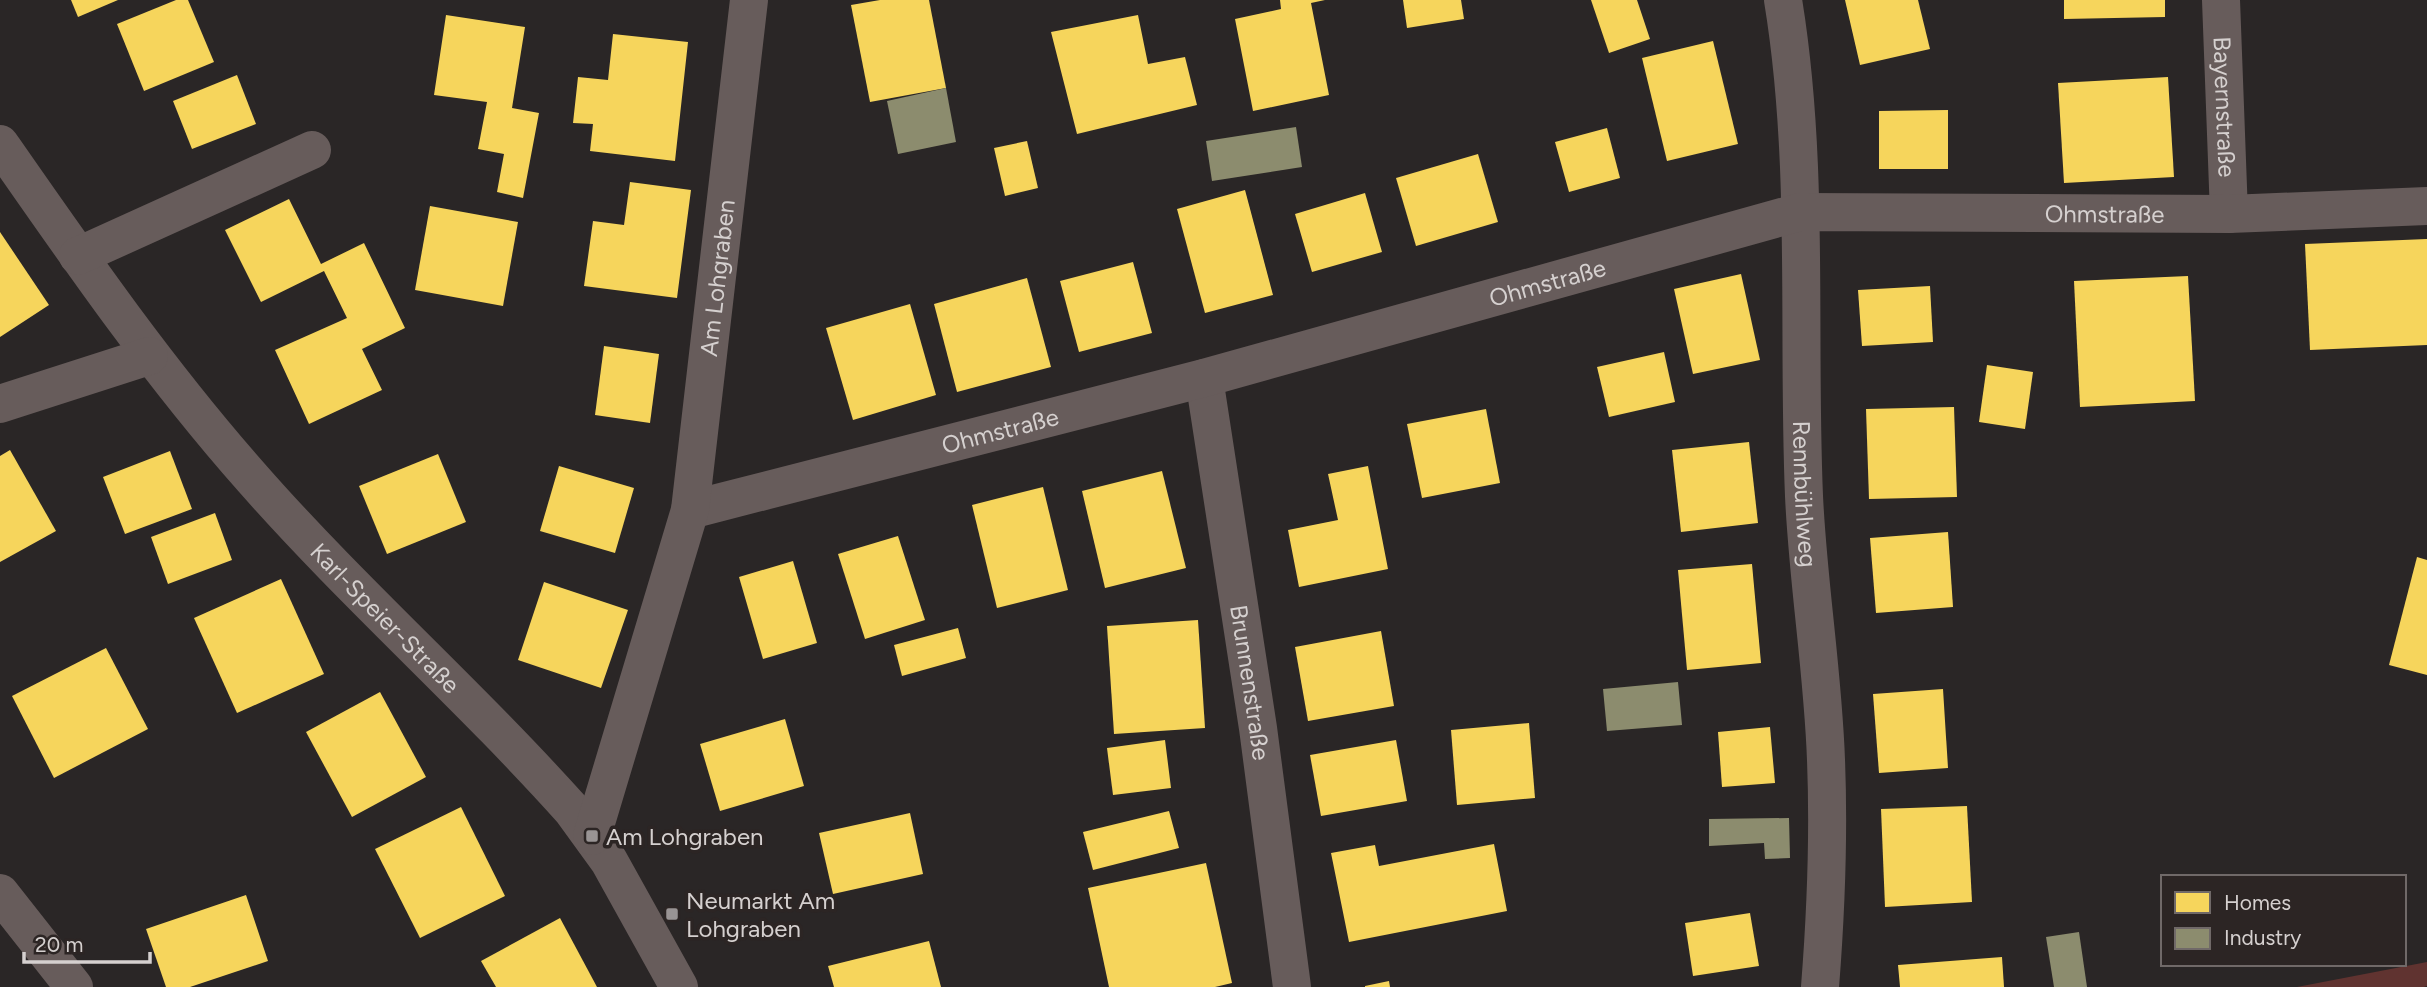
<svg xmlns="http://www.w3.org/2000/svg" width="2427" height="987" font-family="Figtree,sans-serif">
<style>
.green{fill:#603330}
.homes{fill:#f6d55c}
.industry{fill:#8c8c6e}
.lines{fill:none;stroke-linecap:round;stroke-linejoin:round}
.minor{stroke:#675c5b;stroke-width:38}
.poi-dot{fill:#999494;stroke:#2c2524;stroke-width:2.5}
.labels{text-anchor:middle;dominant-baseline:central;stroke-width:7;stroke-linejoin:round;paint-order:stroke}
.street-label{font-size:24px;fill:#d5d0cf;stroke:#2c2524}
.poi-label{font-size:24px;fill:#d5d0cf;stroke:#2c2524;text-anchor:start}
</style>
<rect width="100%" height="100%" fill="#2a2626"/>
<polygon class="green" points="2427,962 2427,986 2424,987 2297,987"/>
<g class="homes">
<polygon points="71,0 118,0 78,17"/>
<polygon points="176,0 188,0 214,62 144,91 117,24"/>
<polygon points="880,0 929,0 946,88 870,102 851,5"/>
<polygon points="1280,0 1325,0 1311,3 1329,95 1253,111 1235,19 1281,9"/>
<polygon points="1403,0 1461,0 1464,19 1407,28"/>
<polygon points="1591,0 1637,0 1650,39 1609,53"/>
<polygon points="1845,0 1918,0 1930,49 1860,65"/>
<polygon points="2064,0 2165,0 2165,17 2064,19"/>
<polygon points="446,15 525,27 512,108 539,113 523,198 497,192 504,154 478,149 487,102 434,95"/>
<polygon points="1138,15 1148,64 1185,57 1197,105 1077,134 1051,32"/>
<polygon points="613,34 688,42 675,161 590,151 593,124 573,123 578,77 608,80"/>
<polygon points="1713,41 1738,144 1667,161 1642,58"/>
<polygon points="237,75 256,124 192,149 173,101"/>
<polygon points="2168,77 2174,177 2064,183 2058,83"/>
<polygon points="1948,110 1948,169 1879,169 1879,111"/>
<polygon points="1607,128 1620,178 1569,192 1555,142"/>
<polygon points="1027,141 1038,188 1005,196 994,148"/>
<polygon points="1478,154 1498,222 1416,246 1396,178"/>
<polygon points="630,182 691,190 677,298 584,286 593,221 624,225"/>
<polygon points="1245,190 1273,295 1205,313 1177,209"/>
<polygon points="1365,193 1382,252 1312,272 1295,214"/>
<polygon points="289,199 321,264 364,243 405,328 362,349 382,390 309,424 275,350 347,318 324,271 261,302 225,230"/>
<polygon points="430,206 518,222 503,306 415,290"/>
<polygon points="0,232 49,305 0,337"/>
<polygon points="2427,239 2427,345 2310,350 2305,244"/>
<polygon points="1133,262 1152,333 1079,352 1060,281"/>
<polygon points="1741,274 1760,360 1693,374 1674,289"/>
<polygon points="2188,276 2195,401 2080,407 2074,281"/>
<polygon points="1027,278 1051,367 957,392 934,304"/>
<polygon points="1930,286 1933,342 1862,346 1858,290"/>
<polygon points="910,304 936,395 853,420 826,328"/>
<polygon points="604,346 659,354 650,423 595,415"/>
<polygon points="1664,352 1675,402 1609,417 1597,367"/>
<polygon points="1987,365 2033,372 2025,429 1979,422"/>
<polygon points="1954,407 1957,497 1869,499 1866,409"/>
<polygon points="1486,409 1500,483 1422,498 1407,424"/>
<polygon points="1749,442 1758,523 1681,532 1672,450"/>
<polygon points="10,450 56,531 0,562 0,456"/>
<polygon points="170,451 192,509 125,534 103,477"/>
<polygon points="438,454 466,522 387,554 359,486"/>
<polygon points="559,466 634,488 615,553 540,531"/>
<polygon points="1368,466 1388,569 1299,587 1288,530 1338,520 1328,474"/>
<polygon points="1162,471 1186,568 1105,588 1082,491"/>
<polygon points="1043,487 1068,590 997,608 972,505"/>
<polygon points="215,513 232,560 168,584 151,537"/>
<polygon points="1948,532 1953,607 1876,613 1870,538"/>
<polygon points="898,536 925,620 865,639 838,554"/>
<polygon points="2417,557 2427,560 2427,675 2389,665"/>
<polygon points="793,561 817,643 763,659 739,577"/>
<polygon points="1752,564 1761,663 1687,670 1678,570"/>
<polygon points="281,579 324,674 237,713 194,618"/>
<polygon points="544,582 628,610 601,688 518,660"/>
<polygon points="1198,620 1205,728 1114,734 1107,626"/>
<polygon points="958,628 966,658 902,676 894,645"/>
<polygon points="1381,631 1394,706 1308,721 1295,647"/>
<polygon points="106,648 148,729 54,778 12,696"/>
<polygon points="1943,689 1948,768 1879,773 1873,694"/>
<polygon points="380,692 426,777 352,817 306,732"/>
<polygon points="785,719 804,786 720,811 700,744"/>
<polygon points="1529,723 1535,798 1457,805 1451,730"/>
<polygon points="1770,727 1775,783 1722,787 1718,732"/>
<polygon points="1165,740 1171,788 1113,795 1107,748"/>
<polygon points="1396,740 1407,801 1321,816 1310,755"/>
<polygon points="1967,806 1972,902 1885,907 1881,809"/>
<polygon points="461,807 505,896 420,938 375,849"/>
<polygon points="1169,811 1179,848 1093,870 1083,832"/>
<polygon points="910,813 923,874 833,894 819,833"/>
<polygon points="1494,844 1507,911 1349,942 1331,853 1375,845 1379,866"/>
<polygon points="1206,863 1232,983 1215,987 1109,987 1088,888"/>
<polygon points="246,895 268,961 190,987 166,987 146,929"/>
<polygon points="1750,913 1759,966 1693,976 1685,923"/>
<polygon points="560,918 597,987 496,987 481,961"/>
<polygon points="929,941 941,987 834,987 828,966"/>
<polygon points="2002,957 2004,987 1900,987 1898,965"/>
<polygon points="1389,981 1390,987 1365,987 1365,986"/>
</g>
<g class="industry">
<polygon points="946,88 956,142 898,154 887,101"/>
<polygon points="1296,127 1302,167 1212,181 1206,141"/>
<polygon points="1678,682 1682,725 1607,731 1603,689"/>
<polygon points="1789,818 1790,858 1765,859 1764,843 1709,846 1709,819"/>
<polygon points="2079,932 2087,987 2054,987 2046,937"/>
</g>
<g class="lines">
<g class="minor">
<path id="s1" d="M 1783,0 C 1810,164 1797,331 1804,496 C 1808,584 1823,672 1826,760 C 1829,836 1826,911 1820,987"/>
<path id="s2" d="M 2221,0 L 2229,214"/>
<path id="s3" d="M 0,144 C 80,259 159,373 252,478 C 353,593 469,695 572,810 L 609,861 L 679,987"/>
<polyline points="78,256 312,150"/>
<path id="s4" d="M 1204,378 L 1258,728 L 1292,987"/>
<polyline points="0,404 149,356"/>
<path id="s5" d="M 690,510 L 1204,378 L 1800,212 L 2229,214 L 2427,206"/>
<path id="s6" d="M 592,836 L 690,510 L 749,0"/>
<polyline points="0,893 74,987"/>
</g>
</g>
<g class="poi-dot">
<rect x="585" y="829" width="14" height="14" rx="3.5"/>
<rect x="665" y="907" width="14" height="14" rx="3.5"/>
</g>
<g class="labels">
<g class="street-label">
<text stroke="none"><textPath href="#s2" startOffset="107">Bayernstraße</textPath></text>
<text stroke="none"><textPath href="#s5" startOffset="1454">Ohmstraße</textPath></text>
<text stroke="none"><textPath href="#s6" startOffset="574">Am Lohgraben</textPath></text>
<text stroke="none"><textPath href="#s5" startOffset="887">Ohmstraße</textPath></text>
<text stroke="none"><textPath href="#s5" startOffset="320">Ohmstraße</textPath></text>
<text stroke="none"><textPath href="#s1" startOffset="495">Rennbühlweg</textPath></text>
<text stroke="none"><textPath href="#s3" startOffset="612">Karl-Speier-Straße</textPath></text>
<text stroke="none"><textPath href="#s4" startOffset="308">Brunnenstraße</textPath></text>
</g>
<g class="poi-label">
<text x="606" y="836">Am Lohgraben</text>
<text x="686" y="900">Neumarkt Am<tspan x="686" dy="28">Lohgraben</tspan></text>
</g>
</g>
<rect x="2161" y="875" width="245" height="91" fill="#2c2524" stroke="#706968" stroke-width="2"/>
<rect x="2175" y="892" width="35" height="21" fill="#f6d55c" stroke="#706968" stroke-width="2"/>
<text x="2224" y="910" font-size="21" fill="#d5d0cf">Homes</text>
<rect x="2175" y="928" width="35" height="21" fill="#8c8c6e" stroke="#706968" stroke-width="2"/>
<text x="2224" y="945" font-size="21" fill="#d5d0cf">Industry</text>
<path d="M24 952v10h126v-10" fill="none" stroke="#d5d0cf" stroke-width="3.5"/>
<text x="35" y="952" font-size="21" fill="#d5d0cf" stroke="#2c2524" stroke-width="5" paint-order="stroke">20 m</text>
</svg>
